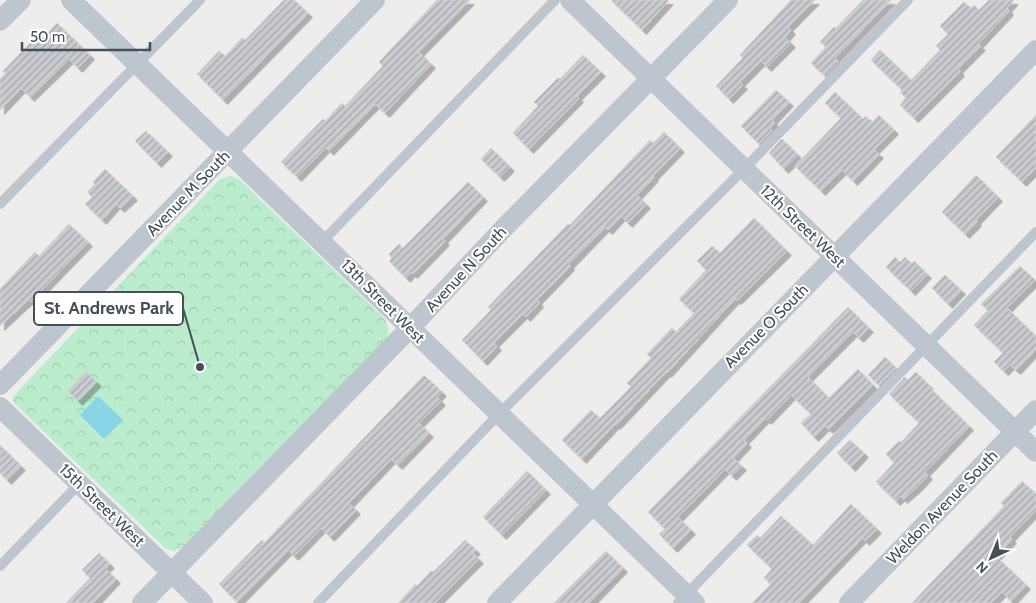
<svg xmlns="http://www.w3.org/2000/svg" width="1036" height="603" font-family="Cabin,sans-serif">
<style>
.park{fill:url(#park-crowns)}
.water{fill:#89d5e8}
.building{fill:url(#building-hatch);stroke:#d0d2d7;filter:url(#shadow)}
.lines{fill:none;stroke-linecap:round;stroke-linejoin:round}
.lane{stroke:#bdc6ce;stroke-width:10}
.street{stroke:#bdc6ce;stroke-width:20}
.labels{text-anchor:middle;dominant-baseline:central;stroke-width:4;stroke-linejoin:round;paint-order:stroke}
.street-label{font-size:16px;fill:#454f58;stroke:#fff}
.leader{fill:none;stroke:#454f58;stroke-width:2}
.callout-dot{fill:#454f58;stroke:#fff;stroke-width:2}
.callout{fill:#fff;stroke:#454f58;stroke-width:2}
.callout-label{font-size:18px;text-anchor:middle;font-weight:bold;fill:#454f58}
</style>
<defs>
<pattern id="park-crowns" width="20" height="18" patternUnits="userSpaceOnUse" patternTransform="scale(1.25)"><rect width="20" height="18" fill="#baeccd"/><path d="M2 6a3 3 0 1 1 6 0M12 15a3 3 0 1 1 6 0" fill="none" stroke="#a1ccb2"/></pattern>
<pattern id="building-hatch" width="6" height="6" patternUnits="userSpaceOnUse" patternTransform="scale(1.25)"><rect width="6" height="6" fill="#c9cbd1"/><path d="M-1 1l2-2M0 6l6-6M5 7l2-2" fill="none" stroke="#a5a7ac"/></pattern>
<filter id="shadow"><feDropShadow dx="4.5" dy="4.5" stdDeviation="0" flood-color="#0004"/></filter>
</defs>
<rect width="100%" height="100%" fill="#efecec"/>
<path class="park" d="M 231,176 L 240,180 L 382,316 C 388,324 390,328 387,338 L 183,547 L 174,551 L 165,548 L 13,402 L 13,398 L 19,390 L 220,179 Z"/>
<polygon class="water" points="98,396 123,420 104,439 80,415"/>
<g class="building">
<polygon points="284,0 294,0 308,13 223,100 197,74 219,51 225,56 242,38 245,40"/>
<polygon points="437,0 470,0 419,52 431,64 385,113 375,104 329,151 326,147 297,177 281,162 323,119 325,121 342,103 345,106 383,66 379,62"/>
<polygon points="611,0 669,0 642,30"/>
<polygon points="791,0 815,0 788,27 791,30 785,37 791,43 767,67 761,61 740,82 743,85 729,99 716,86 743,58 740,55"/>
<polygon points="863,0 891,0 835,58 839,62 825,76 811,63 826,47 820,42 834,27 836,28"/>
<polygon points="989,0 1014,0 1007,8 1009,11 978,44 981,46 958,69 960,72 914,118 900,105 906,98 900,92 902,90 871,60 880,50 911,80 940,50 936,46 948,34 940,26 964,2 971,8 974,5 979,10"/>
<polygon points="57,23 90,55 78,68 69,59 30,97 21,88 0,110 0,79 6,73 3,71 39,34 43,38"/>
<polygon points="583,55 601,72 577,96 579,98 529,149 513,133 538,106 534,102 558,78 560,79"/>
<polygon points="776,90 789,102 772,120 775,123 770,128 772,130 759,144 741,126"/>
<polygon points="835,92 863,119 866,116 872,122 879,115 894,130 874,150 879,154 853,181 842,170 821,191 795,166 841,118 825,103"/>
<polygon points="1036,115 1036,168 1022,182 996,157"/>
<polygon points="146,131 168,152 157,163 135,141"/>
<polygon points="664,132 680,148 653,176 654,177 637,195 646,204 628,223 621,216 608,230 605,227 569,264 570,266 537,300 539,303 526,317 523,314 494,343 497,346 483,361 462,340 491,310 488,307 568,224 570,225 650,140 653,143"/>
<polygon points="782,139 798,155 784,169 769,153"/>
<polygon points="491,148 510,167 500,177 481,159"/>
<polygon points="105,169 133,196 120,208 116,204 102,220 85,204 92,197 87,192 95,184 93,182"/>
<polygon points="976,175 998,197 976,220 977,222 965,234 942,212"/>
<polygon points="468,182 483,197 443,239 445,241 413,274 411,272 406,278 389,261 392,258 389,254 399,244 403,248"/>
<polygon points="754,218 787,251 737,300 735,299 719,316 667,373 666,372 616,425 615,424 582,459 562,440 591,410 600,418 631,387 627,383 651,358 647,354 672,328 676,332 694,313 679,299 706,270 697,261 712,246 720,253"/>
<polygon points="69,224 88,242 30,302 28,300 0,326 0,289 35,252 39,256"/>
<polygon points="895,257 900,262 905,257 912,264 914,261 927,274 911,291 886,267"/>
<polygon points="1020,266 1035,280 1007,308 1036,336 1036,349 1016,370 1010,365 1004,371 994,362 1003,353 974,325 988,310 981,304"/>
<polygon points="945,275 961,290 948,304 932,288"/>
<polygon points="848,307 869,328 859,338 853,332 808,377 829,398 858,369 873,385 829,429 825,426 814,437 801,423 811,414 791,395 767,420 765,418 744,440 747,443 733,458 742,466 732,476 725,469 678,517 691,530 673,548 659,534 665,529 648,512"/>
<polygon points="885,357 896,368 879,385 878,384 868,375"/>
<polygon points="86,372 97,382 78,401 68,391"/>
<polygon points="916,372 929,385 928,386 969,426 928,469 925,472 928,475 918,486 903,499 901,496 896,501 876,482 894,463 886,454 899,441 901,442 919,423 889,394 905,377 908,380"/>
<polygon points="424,375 442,392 437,397 441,401 419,423 429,433 398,465 391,459 349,503 356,510 330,537 321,528 294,556 288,550 237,602 219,584 262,540 264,543"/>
<polygon points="850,440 864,453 851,467 837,453"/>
<polygon points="0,445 21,466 7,480 0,473"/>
<polygon points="527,471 546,490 502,535 483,517"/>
<polygon points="1022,481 1036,494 1036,510 1010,537 1012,539 996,556 1026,585 1011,601 1002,592 991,603 912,603 1004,506 1001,503"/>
<polygon points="851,504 877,529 865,541 862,538 799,603 752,603 771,584 764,578 772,569 747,545 757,535 760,538 781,516 813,545"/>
<polygon points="465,540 476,550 472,553 479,559 435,603 398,603 416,584 417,586 431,571 433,572"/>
<polygon points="606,551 623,568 589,603 554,603"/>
<polygon points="99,553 110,564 105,568 116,579 93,603 66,603 90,578 82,570"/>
</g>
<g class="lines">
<g class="lane">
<polyline points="0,204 200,0"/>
<polyline points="322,242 555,0"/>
<polyline points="0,566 79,484"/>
<polyline points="318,603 499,414 744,169 908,0"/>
<polyline points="678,603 1036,232"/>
</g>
<g class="street">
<polyline points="71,0 695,603"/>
<polyline points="570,0 1036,452"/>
<polyline points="0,21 21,0"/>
<polyline points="0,385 375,0"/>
<polyline points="0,407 203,603"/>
<polyline points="142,603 410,328 502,230 728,0"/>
<polyline points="497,603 1036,50"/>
<polyline points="849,603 1036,410"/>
</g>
</g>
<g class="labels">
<g class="street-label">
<text transform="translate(188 193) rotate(-46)">Avenue M South</text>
<text transform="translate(803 226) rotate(44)">12th Street West</text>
<text transform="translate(466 269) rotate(-47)">Avenue N South</text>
<text transform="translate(383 301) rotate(45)">13th Street West</text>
<text transform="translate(766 326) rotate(-45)">Avenue O South</text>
<text transform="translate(102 505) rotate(44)">15th Street West</text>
<text transform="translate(942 507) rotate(-46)">Weldon Avenue South</text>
</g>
</g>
<path class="leader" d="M200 367L183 308"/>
<circle class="callout-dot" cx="200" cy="367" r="5"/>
<rect class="callout" x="34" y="292" width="149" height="33" rx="5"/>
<g class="callout-label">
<text x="109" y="314">St. Andrews Park</text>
</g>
<g transform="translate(991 558) rotate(224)" stroke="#ffffff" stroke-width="4" paint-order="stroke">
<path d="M0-4L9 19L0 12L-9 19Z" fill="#454f58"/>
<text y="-8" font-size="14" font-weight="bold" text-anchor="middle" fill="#454f58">N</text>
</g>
<path d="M22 42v8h128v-8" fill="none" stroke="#454f58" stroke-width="2.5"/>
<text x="30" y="42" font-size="15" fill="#454f58" stroke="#ffffff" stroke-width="4" paint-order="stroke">50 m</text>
</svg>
